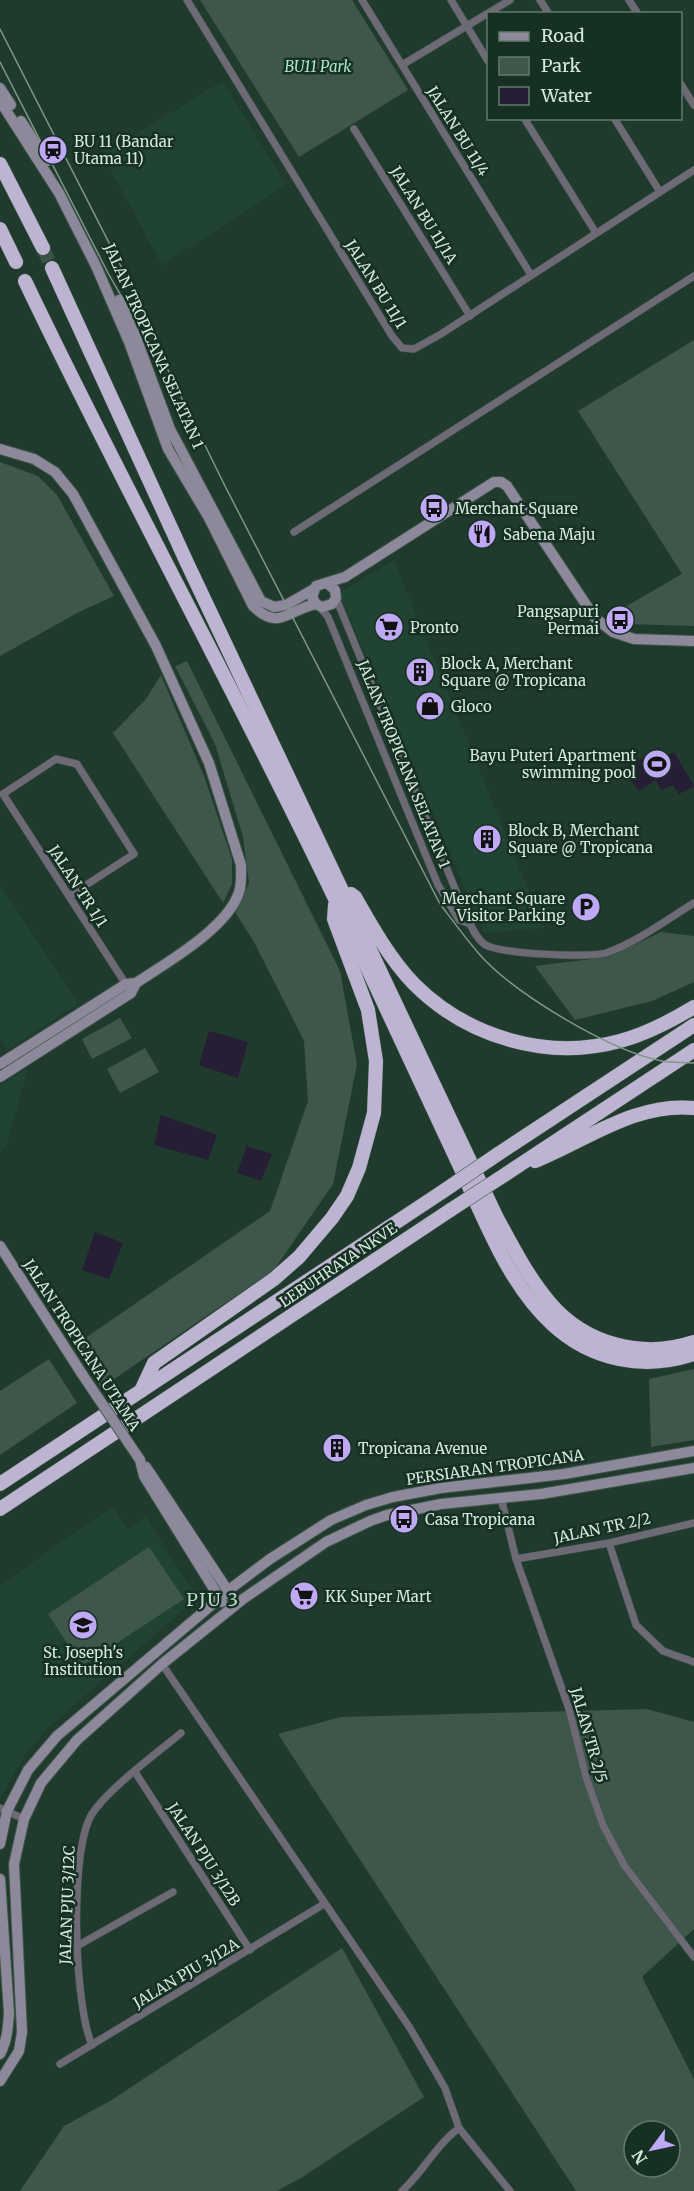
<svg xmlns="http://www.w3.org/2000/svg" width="694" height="2191" font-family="Merriweather,serif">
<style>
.built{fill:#204332}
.green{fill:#3e574a;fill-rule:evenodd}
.water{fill:#251e34}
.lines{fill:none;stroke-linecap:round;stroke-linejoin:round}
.highway-tunnel{stroke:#3b5448;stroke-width:14;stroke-dasharray:14 7;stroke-linecap:butt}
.street-casing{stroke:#3d5649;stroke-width:8}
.secondary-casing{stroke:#3d5649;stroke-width:12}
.highway-casing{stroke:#3d5649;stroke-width:15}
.street{stroke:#6d6a76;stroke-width:7}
.secondary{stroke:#8d889a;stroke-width:10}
.highway{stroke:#bcb4d0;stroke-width:14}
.tram{stroke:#81968b;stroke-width:1.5}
.secondary-bridge-casing{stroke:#3d5649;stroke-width:12;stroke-linecap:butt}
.highway-bridge-casing{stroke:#3d5649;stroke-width:15;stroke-linecap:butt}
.secondary-bridge{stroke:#8d889a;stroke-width:10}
.highway-bridge{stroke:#bcb4d0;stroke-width:14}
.labels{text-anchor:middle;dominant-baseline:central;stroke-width:5;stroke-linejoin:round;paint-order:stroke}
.park-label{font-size:15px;font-style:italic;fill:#abe6c7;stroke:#163023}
.street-label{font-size:15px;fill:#d7e7de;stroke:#163023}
.poi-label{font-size:15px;fill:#d7e7de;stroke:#163023;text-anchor:start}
.quarter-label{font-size:18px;letter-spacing:1.5px;fill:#bcdac9;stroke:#163023}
</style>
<rect width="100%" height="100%" fill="#203a2d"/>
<g class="built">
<polygon points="223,81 286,185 162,265 102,154"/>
<polygon points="394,560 544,928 484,933 339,593"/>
<polygon points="0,884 78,1004 7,1050 0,1039"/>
<polygon points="28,1068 6,1147 0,1152 0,1086"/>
<polygon points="113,1506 127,1529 146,1517 197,1598 48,1728 25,1755 2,1795 0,1795 0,1585"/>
</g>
<g class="green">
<polygon points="200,0 352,0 408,90 299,157"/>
<polygon points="694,340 694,626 627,624 616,612 682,574 578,411"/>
<polygon points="0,462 38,476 57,495 114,596 79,612 0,656"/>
<polygon points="187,661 340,971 357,1064 333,1184 274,1270 101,1388 75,1345 270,1211 308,1101 304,1041 254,942 235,912 249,883 243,837 215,744 175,666"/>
<polygon points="161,675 204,776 232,859 232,884 223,903 113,733 146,699"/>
<polygon points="661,932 694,936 694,982 652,1001 575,1020 535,966 608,957"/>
<polygon points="120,1018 132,1038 92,1059 82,1039"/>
<polygon points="145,1048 159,1072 120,1093 107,1069"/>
<polygon points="49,1359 77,1403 0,1455 0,1391"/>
<polygon points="694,1369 694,1440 651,1447 649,1379"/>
<polygon points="149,1547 184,1599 82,1666 48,1614"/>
<path d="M 647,1709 L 694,1722 L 694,1929 L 642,1977 L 694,2079 L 694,2191 L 576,2191 L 278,1734 L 341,1717 ZM 634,2131 L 670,2131 L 670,2167 L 634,2167 Z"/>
<polygon points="342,1948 424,2097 301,2178 277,2191 20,2191 64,2126 110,2101"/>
</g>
<g class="water">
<polygon points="659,747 665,757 674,752 694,786 679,794 673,785 661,790 656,780 639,791 623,771"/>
<polygon points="209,1031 248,1042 238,1078 199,1065"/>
<polygon points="161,1115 217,1135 208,1160 154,1145"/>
<polygon points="247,1146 272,1154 261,1181 237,1173"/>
<polygon points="95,1232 123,1243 109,1279 82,1270"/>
</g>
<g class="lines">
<polyline class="highway-tunnel" points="43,248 52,268"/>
<g class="street-casing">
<g id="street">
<polyline points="187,0 392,336 402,348 414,349 441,334 694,170"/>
<polyline points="362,0 531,275"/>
<polyline points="451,0 488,61"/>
<polyline points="540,0 549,14"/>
<polyline points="629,0 638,14"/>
<polyline points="402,65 510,0"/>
<polyline points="680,83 694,105"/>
<polyline points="524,118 596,233"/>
<polyline points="614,118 660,192"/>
<polyline points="354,129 470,316"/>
<polyline points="294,532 694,276"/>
<path d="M 336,598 L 465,913 C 470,923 474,936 484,944 C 498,954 589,958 606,953 C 637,942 666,920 694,903"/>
<polyline points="319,606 328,617 438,885 459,920 471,924"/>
<polyline points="69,896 134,854 77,764 56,759 3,794 127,986"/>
<polyline points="501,1498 516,1559 569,1709 586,1777 603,1825 624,1865 694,1957"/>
<polyline points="609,1543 636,1625 663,1651 694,1662"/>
<polyline points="516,1559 609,1543 694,1523"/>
<polyline points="162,1664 410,2028 445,2088 459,2128 510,2191"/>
<polyline points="135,1772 250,1950"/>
<polyline points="0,1808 24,1819"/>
<polyline points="77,1946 173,1892"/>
<path d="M 92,2045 C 74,2005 69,1850 92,1814 C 109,1788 156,1754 181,1733"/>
<polyline points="60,2064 324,1904"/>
<path d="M 402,2191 C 423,2172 436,2145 459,2128"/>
</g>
</g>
<g class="secondary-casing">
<g id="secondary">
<polyline points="0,88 11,105"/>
<path d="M 0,101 L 59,193 L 96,266 L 129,342 L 168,449 L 209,518 L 253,606 C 279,632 289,609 316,604"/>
<polyline points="21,121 47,161"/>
<polyline points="119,300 134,332 170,429 261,601 274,607 286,605 314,589"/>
<path d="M 0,449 L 34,459 L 55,472 L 73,494 L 156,646 L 209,763 L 241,865 C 241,874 242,883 239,892 C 228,928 166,963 136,983 L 126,984 L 0,1064"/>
<polyline points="327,583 335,590 336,598 332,604 322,607 316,604 312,597 316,586 345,577 494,482 501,482 507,486 595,618 613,632 634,639 694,641"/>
<polyline points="0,1077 131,993 136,983"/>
<polyline points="0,1246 82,1374"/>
<polyline points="140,1460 144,1476 222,1602"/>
<polyline points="146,1467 236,1603"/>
<polyline points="0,1844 7,1811 28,1770 57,1736 234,1586 270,1559 331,1520 366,1505 393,1497 441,1488 564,1474 694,1451"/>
<path d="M 0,1879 L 9,2013 C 8,2028 7,2041 0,2054"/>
<polyline points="0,2081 19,2051 22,2032 14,1864 24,1819 41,1783 77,1740 162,1664 243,1599 326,1542 370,1521 387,1515 441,1504 541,1494 694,1468"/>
</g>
</g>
<g class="highway-casing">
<g id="highway">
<polyline points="0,164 43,248"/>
<polyline points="0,229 16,262"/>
<path d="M 52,268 L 188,565 L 496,1216 C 512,1246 528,1277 550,1303 C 586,1345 643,1359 694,1342"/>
<path d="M 25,281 C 125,491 238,695 338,905 C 377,990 417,1074 456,1158 C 482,1213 507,1283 552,1324 C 591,1360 643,1371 694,1354"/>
<path d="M 351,894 L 355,897 C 372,927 390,959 414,984 C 467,1037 547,1061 620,1041 C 646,1034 671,1021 694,1007"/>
<polyline points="498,1154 694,1025"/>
<path d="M 535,1161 C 587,1140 636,1102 694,1108"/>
<polyline points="506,1174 694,1050"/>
<polyline points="141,1391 154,1363 274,1279 299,1257 332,1218 347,1196 359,1168 374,1113 376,1061 368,1010 334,919 335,905"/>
<polyline points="0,1484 442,1192"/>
<polyline points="0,1509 452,1209"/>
</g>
</g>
<use href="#street" class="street"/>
<use href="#secondary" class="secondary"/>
<use href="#highway" class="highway"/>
<g class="tram">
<path d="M 0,29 L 127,278 L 164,362 L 225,486 L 440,904 C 453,921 466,939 480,955 C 515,994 610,1051 662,1061 C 672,1063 683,1062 694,1063"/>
<polyline points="0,62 108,273 147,341"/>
</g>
<g class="secondary-bridge-casing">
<polyline id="secondary-bridge" points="82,1374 140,1460"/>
</g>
<g class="highway-bridge-casing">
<g id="highway-bridge">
<polyline points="442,1192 498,1154"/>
<polyline points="452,1209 506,1174"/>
</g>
</g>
<use href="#secondary-bridge" class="secondary-bridge"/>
<use href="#highway-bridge" class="highway-bridge"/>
</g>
<defs>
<g id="station-disc" transform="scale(1.5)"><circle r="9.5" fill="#bfa9f4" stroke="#163023"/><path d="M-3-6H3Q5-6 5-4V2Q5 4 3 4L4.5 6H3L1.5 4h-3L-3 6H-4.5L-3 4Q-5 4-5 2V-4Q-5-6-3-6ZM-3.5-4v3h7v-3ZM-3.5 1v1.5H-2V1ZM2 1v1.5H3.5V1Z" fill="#111"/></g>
<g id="bus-disc" transform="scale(1.5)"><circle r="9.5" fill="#bfa9f4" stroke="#163023"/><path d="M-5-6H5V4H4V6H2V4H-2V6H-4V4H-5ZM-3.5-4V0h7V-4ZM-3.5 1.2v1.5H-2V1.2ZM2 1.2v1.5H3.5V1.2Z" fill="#111"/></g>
<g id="restaurant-disc" transform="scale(1.5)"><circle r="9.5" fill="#bfa9f4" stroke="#163023"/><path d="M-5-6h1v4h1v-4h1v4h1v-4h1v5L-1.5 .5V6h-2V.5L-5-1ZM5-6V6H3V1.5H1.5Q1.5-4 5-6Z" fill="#111"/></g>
<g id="supermarket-disc" transform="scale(1.5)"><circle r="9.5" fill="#bfa9f4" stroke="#163023"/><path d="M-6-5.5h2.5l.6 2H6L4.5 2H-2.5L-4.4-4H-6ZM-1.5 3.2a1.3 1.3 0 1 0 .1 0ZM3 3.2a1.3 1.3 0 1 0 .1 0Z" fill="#111"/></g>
<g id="building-disc" transform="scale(1.5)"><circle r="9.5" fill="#bfa9f4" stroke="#163023"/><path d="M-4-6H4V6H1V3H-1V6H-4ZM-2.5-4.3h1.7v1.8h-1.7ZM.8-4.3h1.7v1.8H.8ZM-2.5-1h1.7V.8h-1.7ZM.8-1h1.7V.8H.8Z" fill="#111"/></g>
<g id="shop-disc" transform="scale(1.5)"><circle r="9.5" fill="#bfa9f4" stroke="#163023"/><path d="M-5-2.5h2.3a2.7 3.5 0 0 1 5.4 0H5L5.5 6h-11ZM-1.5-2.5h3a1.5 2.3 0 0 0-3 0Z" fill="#111"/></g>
<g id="stadium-disc" transform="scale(1.5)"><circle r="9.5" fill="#bfa9f4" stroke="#163023"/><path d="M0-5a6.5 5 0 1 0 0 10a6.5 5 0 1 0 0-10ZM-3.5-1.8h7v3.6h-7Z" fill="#111"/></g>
<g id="parking-disc" transform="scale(1.5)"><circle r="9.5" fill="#bfa9f4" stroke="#163023"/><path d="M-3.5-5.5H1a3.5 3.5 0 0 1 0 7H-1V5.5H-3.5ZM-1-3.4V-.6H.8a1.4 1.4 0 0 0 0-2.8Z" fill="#111"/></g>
<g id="school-disc" transform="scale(1.5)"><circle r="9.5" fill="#bfa9f4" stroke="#163023"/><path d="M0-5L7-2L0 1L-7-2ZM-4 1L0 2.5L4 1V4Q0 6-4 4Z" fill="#111"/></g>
</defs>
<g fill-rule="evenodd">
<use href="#station-disc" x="53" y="150"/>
<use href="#bus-disc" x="434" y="508"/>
<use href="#restaurant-disc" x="482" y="534"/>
<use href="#bus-disc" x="620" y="620"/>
<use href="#supermarket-disc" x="389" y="627"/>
<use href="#building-disc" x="420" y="672"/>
<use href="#shop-disc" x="430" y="706"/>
<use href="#stadium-disc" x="657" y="764"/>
<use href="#building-disc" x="487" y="839"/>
<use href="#parking-disc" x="586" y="907"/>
<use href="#building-disc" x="337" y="1448"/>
<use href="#bus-disc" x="404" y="1519"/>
<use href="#supermarket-disc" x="304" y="1596"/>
<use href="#school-disc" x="83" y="1625"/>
</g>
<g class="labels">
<g class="park-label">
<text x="318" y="66">BU11 Park</text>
</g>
<g class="street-label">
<text transform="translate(458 131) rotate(58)">JALAN BU 11/4</text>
<text transform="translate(424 215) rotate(58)">JALAN BU 11/1A</text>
<text transform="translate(376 284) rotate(58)">JALAN BU 11/1</text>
<text transform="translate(154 346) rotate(66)">JALAN TROPICANA SELATAN 1</text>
<text transform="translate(404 764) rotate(68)">JALAN TROPICANA SELATAN 1</text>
<text transform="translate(78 886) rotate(57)">JALAN TR 1/1</text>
<text transform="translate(338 1265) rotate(-34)">LEBUHRAYA NKVE</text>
<text transform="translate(82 1345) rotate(57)">JALAN TROPICANA UTAMA</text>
<text transform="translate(495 1467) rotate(-8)">PERSIARAN TROPICANA</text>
<text transform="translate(602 1528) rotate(-12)">JALAN TR 2/2</text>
<text transform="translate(589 1735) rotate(74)">JALAN TR 2/5</text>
<text transform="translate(204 1854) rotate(57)">JALAN PJU 3/12B</text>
<text transform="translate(67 1905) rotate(-88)">JALAN PJU 3/12C</text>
<text transform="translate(186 1973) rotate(-31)">JALAN PJU 3/12A</text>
</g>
<g class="poi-label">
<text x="74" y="141">BU 11 (Bandar<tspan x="74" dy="17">Utama 11)</tspan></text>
<text x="455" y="508">Merchant Square</text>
<text x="503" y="534">Sabena Maju</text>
<text x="599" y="611" text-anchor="end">Pangsapuri<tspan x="599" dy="17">Permai</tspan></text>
<text x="410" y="627">Pronto</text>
<text x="441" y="663">Block A, Merchant<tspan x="441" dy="17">Square @ Tropicana</tspan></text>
<text x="451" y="706">Gloco</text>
<text x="636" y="755" text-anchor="end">Bayu Puteri Apartment<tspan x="636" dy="17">swimming pool</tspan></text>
<text x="508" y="830">Block B, Merchant<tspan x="508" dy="17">Square @ Tropicana</tspan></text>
<text x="565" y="898" text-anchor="end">Merchant Square<tspan x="565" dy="17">Visitor Parking</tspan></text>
<text x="358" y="1448">Tropicana Avenue</text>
<text x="425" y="1519">Casa Tropicana</text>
<text x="325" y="1596">KK Super Mart</text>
<text x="83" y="1652" text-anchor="middle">St. Joseph's<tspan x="83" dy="17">Institution</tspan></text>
</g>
<g class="quarter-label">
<text x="213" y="1599">PJU 3</text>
</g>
</g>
<rect x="487" y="12" width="195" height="108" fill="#163023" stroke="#63796e" stroke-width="1.5"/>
<rect x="499" y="32" width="30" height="9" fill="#8d889a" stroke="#63796e" stroke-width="1.5"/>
<text x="541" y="42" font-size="18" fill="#d7e7de">Road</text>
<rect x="499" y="57" width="30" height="18" fill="#3e574a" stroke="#63796e" stroke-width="1.5"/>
<text x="541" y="72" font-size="18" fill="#d7e7de">Park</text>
<rect x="499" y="87" width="30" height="18" fill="#251e34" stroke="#63796e" stroke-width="1.5"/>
<text x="541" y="102" font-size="18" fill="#d7e7de">Water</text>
<g transform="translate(652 2149) rotate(237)"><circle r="28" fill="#163023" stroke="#63796e" stroke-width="1.5"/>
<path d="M0-4.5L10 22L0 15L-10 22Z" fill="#bfa9f4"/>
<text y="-9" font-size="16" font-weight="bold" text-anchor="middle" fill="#d7e7de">N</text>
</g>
</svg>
